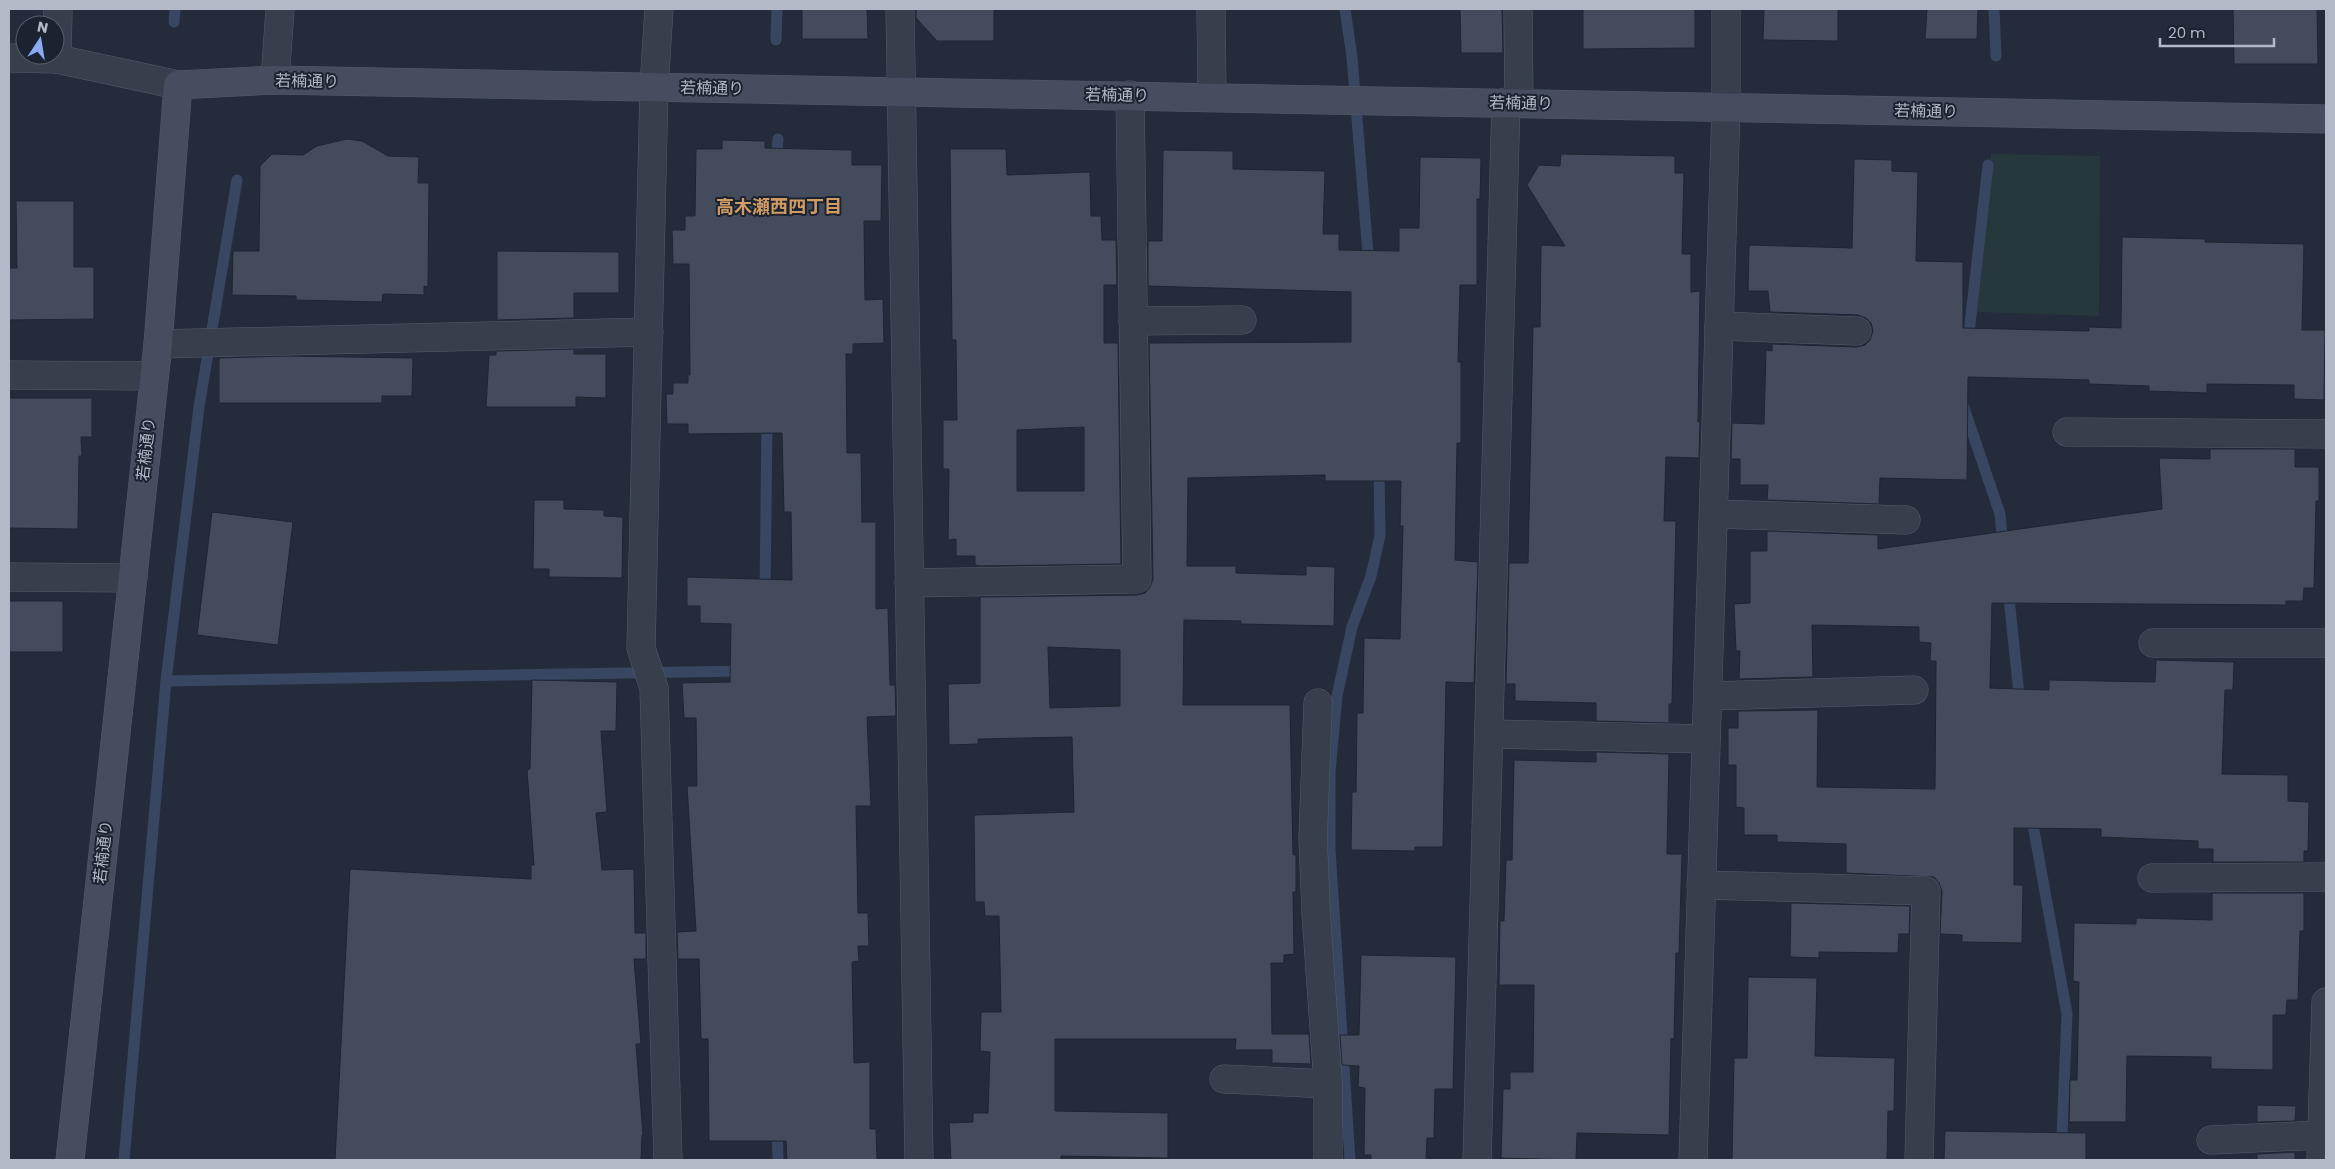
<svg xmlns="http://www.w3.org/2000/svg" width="2335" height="1169" font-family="Poppins,'Noto Sans JP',sans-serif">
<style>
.green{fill:#26383c}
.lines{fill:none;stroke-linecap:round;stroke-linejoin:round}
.stream{stroke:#384662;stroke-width:11}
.building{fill:#434b5d;stroke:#1e2532;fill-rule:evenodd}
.street-casing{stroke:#555c69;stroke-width:29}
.secondary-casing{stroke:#555c69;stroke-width:29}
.street{stroke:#373e4c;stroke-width:28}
.secondary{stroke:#454d5e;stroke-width:28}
.labels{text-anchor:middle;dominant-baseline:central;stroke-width:4;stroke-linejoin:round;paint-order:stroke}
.street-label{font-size:16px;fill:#b3b9c7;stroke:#1c2330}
.neighbourhood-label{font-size:18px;font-weight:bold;fill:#d19c64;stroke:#1c2330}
</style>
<rect width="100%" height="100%" fill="#242c3b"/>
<polygon class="green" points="1991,154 2100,156 2099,316 1977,312"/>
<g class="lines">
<g class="stream">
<polyline points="1345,9 1352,57 1369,266"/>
<polyline points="1994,9 1996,56"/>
<polyline points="174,22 175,9"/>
<polyline points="776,40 777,9"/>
<polyline points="776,164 778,139"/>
<polyline points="1968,342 1988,165"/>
<polyline points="1963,405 2000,514 2003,545"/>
<polyline points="2008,588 2020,704"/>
<polyline points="765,594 767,420"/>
<polyline points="166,681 745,671"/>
<polyline points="2031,814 2067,1014 2061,1160"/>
<polyline points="777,1127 778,1160"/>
<polyline points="124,1160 166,681 199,407 237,180"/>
<polyline points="1350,1160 1330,849 1330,772 1337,696 1352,627 1371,576 1380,535 1379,466"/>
</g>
</g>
<g class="building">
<polygon points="802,9 867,9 868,39 802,39"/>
<polygon points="916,9 994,9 994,41 937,41 916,18"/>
<polygon points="1460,9 1502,9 1503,53 1461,53"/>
<polygon points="1583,9 1695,9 1695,48 1583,49"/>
<polygon points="1764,9 1838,9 1838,41 1763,40"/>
<polygon points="1927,9 1978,9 1977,39 1925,39"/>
<polygon points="2233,9 2317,9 2318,64 2234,64"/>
<polygon points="347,139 362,141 388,156 419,157 418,183 429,183 428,287 424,286 424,295 383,294 382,302 296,300 296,296 232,295 233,251 259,251 260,166 272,154 303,155 317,146"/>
<polygon points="722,140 765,141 765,148 852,150 852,165 882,165 881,221 864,221 865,300 883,299 884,343 853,344 853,354 846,354 847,453 861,453 862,522 876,522 876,609 888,608 890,685 895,685 896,716 867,717 871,806 856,806 858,913 868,913 869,946 858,946 859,961 852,962 854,1063 870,1062 870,1129 876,1129 877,1160 787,1160 786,1141 709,1141 708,1039 701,1039 699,959 678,959 677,932 696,931 687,786 697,786 696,718 684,718 682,683 730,682 731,624 700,623 700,606 687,606 687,577 792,580 791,512 784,512 782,433 688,434 688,424 667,424 666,394 673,394 673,383 688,383 688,375 690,375 689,264 673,264 672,230 685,230 685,216 695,216 696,149 722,149"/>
<path d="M 950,149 L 1006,149 L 1007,175 L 1090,172 L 1091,216 L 1101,216 L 1102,240 L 1116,240 L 1117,285 L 1104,285 L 1104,343 L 1118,343 L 1121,564 L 980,566 L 975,565 L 975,556 L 956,556 L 956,539 L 948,540 L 949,469 L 943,469 L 943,420 L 957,420 L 956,340 L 952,340 ZM 1084,427 L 1084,491 L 1017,491 L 1017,430 Z"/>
<path d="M 1163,150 L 1233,151 L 1233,169 L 1325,171 L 1323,234 L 1339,234 L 1339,250 L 1399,251 L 1399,228 L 1419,228 L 1420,157 L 1481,158 L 1480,199 L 1477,199 L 1477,285 L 1460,285 L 1458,362 L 1461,362 L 1461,443 L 1457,443 L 1455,560 L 1478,562 L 1474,683 L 1446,682 L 1443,847 L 1415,847 L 1415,851 L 1351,850 L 1352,792 L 1356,792 L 1357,713 L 1363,713 L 1364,638 L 1400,639 L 1403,526 L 1400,526 L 1401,481 L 1325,481 L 1325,475 L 1188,478 L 1187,566 L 1236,566 L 1236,573 L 1306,575 L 1306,566 L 1335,567 L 1334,626 L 1241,624 L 1241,621 L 1184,620 L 1183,705 L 1290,705 L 1293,855 L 1296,855 L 1296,892 L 1293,892 L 1294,954 L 1284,955 L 1284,963 L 1271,963 L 1272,1034 L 1309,1034 L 1311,1064 L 1272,1063 L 1272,1050 L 1235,1050 L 1236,1039 L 1055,1039 L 1055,1111 L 1168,1113 L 1168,1158 L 1061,1156 L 1061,1160 L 951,1160 L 949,1123 L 973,1122 L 973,1113 L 988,1113 L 990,1052 L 980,1051 L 981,1012 L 1001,1012 L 999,916 L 985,916 L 984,902 L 975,902 L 974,815 L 1074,812 L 1072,737 L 978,739 L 978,744 L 949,745 L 948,684 L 980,683 L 980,597 L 1137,595 L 1145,593 L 1150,587 L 1153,579 L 1149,343 L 1351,342 L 1351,292 L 1148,286 L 1148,241 L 1162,241 ZM 1048,647 L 1120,650 L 1120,706 L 1050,708 Z"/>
<polygon points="1561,154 1675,156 1675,173 1684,173 1682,254 1691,254 1691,292 1700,291 1698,422 1700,422 1699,458 1666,457 1664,521 1676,521 1672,704 1669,704 1669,723 1596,721 1596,703 1515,701 1515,684 1506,684 1509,563 1528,563 1533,327 1540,327 1541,245 1565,246 1527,185 1539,165 1560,166"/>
<polygon points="1854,159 1892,160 1892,171 1918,172 1916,261 1963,262 1963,328 2089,331 2089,327 2121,328 2122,237 2205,239 2205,242 2304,244 2302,330 2325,330 2324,400 2294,399 2294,385 2207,384 2207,393 2149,391 2149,386 2089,384 2089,380 1968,377 1967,480 1880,478 1879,504 1767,500 1768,485 1740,485 1740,459 1731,459 1732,423 1764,424 1766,350 1772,351 1772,344 1857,347 1865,345 1870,340 1873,331 1871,323 1866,318 1858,315 1770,312 1768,291 1748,291 1749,245 1852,248"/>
<polygon points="16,201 74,201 74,267 94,267 94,319 9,320 9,268 17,268"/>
<polygon points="497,251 619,252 619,293 574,293 574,318 497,320"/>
<polygon points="574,349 574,354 606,354 606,398 576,397 576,407 486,407 489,355 496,355 496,351"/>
<polygon points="287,356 413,358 412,396 382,396 382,403 219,403 219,358"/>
<polygon points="9,398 92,398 92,437 81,437 82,456 79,456 78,529 9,528"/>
<polygon points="2210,449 2295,449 2295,467 2319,467 2319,501 2316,501 2314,588 2304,588 2303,601 2286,601 2286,605 1992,603 1990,688 2049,690 2049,680 2155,682 2156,660 2234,662 2233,690 2225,690 2222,774 2288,775 2288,801 2309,802 2308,851 2304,851 2304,862 2213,862 2213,849 2198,849 2198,841 2101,837 2101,829 2014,828 2014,885 2023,885 2022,943 1962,942 1962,935 1940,934 1942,891 1939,883 1934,877 1846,873 1846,844 1777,842 1777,835 1744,835 1744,808 1736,807 1736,765 1728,765 1728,728 1738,728 1738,711 1818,710 1817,787 1935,789 1936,661 1930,661 1931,643 1919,642 1919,627 1812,625 1813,677 1739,679 1740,651 1736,651 1734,604 1750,603 1750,551 1767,551 1767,531 1878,535 1878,549 2162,509 2159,458 2210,459"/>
<polygon points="534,500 564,500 564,509 604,510 604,516 623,517 622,578 549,577 549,569 533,569"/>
<polygon points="212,512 293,522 278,645 197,635"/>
<rect x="9" y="601" width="54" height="51"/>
<polygon points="532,680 617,682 616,731 601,731 607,812 596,813 602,870 634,869 635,933 646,933 646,959 634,959 641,1044 636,1044 643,1135 642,1135 641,1160 335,1160 350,869 531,879 531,865 534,865 527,770 530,769"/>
<polygon points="1596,752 1669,754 1667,854 1682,854 1679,953 1676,953 1674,1039 1671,1038 1669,1135 1577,1133 1576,1160 1501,1158 1503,1089 1510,1089 1510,1072 1533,1072 1534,985 1499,985 1500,921 1504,921 1506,860 1512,860 1514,760 1596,762"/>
<polygon points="2212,893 2304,893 2304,931 2300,931 2298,1000 2287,1000 2286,1015 2273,1015 2273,1070 2211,1069 2211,1057 2127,1056 2126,1122 2069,1122 2070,1080 2077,1080 2079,982 2073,981 2074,923 2136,924 2136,918 2212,920"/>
<polygon points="1791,903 1910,906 1909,934 1899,934 1898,953 1819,952 1819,958 1790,957"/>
<polygon points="1361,955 1456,957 1453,1089 1435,1089 1434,1138 1427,1138 1426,1160 1371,1160 1371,1155 1364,1155 1365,1088 1358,1087 1359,1066 1342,1065 1340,1035 1359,1035"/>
<polygon points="1748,977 1817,978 1815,1056 1895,1058 1894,1111 1888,1111 1887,1160 1732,1160 1734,1058 1747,1058"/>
<polygon points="2257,1105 2296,1106 2295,1121 2257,1122"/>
<polygon points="1945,1131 2086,1133 2086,1160 1944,1160"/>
<polygon points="2295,1152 2295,1160 2257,1160 2257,1154"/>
</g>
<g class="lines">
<g class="street-casing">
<g id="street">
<polyline points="659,9 654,87 641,648 654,688 668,1160"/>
<polyline points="900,9 919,1160"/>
<polyline points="1211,9 1212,97"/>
<polyline points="1518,9 1519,103"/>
<polyline points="9,58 57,59 178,85"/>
<polyline points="57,59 58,9"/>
<polyline points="275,80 280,9"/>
<polyline points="1133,321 1242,320"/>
<polyline points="1719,326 1857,331"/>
<polyline points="158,344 649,332"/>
<polyline points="9,375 154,376"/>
<polyline points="2067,432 2326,434"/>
<polyline points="1714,514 1906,520"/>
<polyline points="9,577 133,578"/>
<polyline points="909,583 1137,579 1130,95"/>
<polyline points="2153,643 2326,643"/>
<polyline points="1708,696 1914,690"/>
<polyline points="1318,703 1313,838 1316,913 1328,1084 1328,1160"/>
<polyline points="1489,734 1706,739"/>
<polyline points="2152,878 2326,877"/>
<polyline points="1701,885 1926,891 1919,1160"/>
<polyline points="1224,1079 1328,1084"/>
<polyline points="2211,1140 2322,1135"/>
<polyline points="1477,1160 1506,102"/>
<polyline points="1693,1160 1726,107 1726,9"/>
<polyline points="2321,1160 2326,1002"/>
</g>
</g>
<g class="secondary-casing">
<polyline id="secondary" points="70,1160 158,344 178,85 275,80 2326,119"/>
</g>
<use href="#street" class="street"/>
<use href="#secondary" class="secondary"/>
</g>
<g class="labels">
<g class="street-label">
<text transform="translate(307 81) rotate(1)">若楠通り</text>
<text transform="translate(712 88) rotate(1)">若楠通り</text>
<text transform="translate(1117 95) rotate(1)">若楠通り</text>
<text transform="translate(1521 103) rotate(1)">若楠通り</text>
<text transform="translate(1926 111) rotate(1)">若楠通り</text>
<text transform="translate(146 449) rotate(-84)">若楠通り</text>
<text transform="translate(103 852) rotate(-84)">若楠通り</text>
</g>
<g class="neighbourhood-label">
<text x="779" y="206">高木瀬西四丁目</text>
</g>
</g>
<rect width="2335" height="1169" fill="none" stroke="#b3b9c7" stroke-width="20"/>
<g transform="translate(40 40) rotate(12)"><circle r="24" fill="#1c2330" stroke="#585f6c"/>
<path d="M0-4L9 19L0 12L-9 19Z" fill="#8aabf4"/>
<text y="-8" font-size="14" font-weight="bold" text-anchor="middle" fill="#b3b9c7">N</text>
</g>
<path d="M2160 38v8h114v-8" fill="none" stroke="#b3b9c7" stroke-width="2.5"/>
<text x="2168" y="38" font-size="15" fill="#b3b9c7" stroke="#1c2330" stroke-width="4" paint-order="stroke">20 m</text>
</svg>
